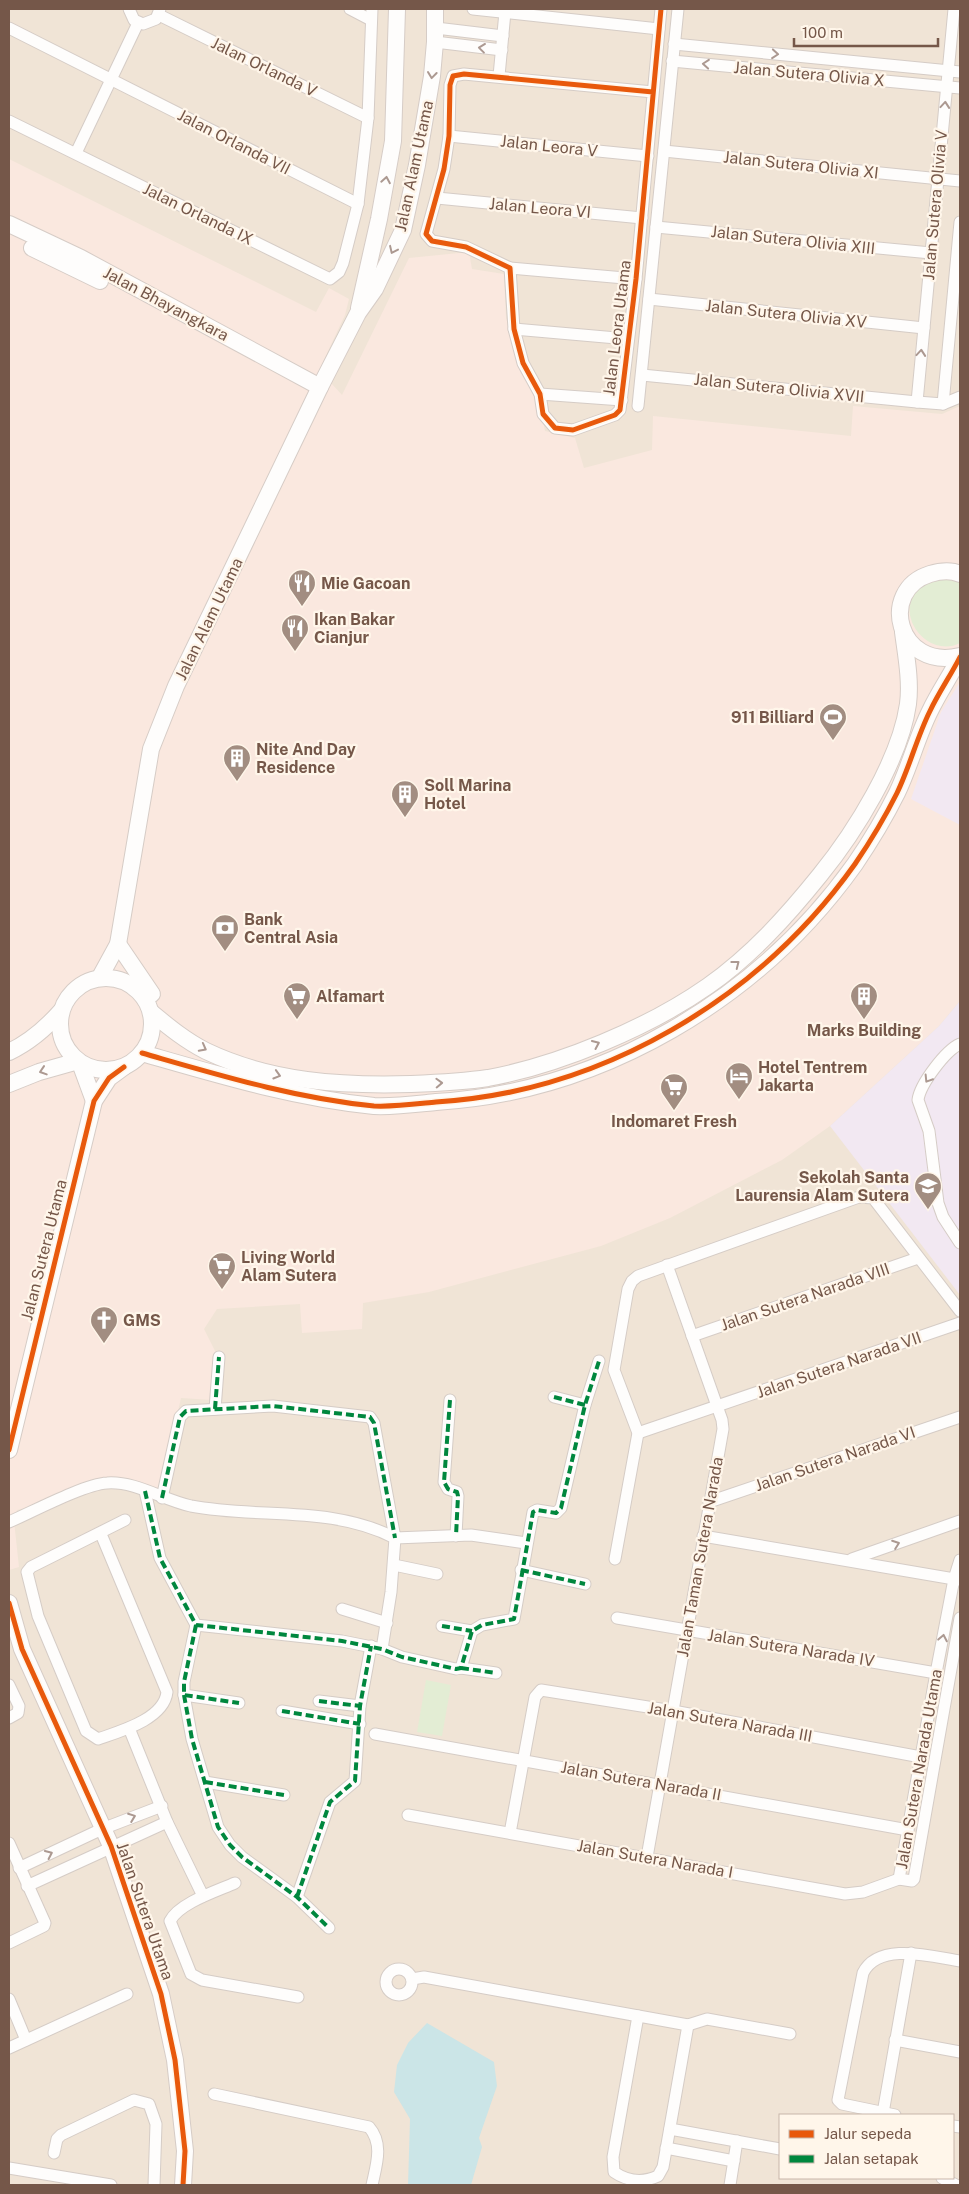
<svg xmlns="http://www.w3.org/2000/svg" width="969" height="2194" font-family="'Public Sans',sans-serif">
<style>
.residential{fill:#f0e4d6;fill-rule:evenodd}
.commercial{fill:#fae8df}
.education{fill:#f2e8f2}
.green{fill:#e3edd4}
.water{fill:#cbe5e7}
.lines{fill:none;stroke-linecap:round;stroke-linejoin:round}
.street-casing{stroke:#d5ccc6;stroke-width:13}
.secondary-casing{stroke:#d6ccc6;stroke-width:18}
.street{stroke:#fefdfc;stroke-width:11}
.secondary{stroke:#fefdfc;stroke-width:16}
.quiet{stroke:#00873e;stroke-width:4;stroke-dasharray:8 4;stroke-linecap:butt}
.cycleway-casing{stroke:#fff6ea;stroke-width:8}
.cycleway{stroke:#e8590c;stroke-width:5}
.oneway{stroke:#ac9991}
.labels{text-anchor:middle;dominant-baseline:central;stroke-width:4.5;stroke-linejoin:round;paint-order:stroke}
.street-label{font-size:16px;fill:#755749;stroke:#fff6ea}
.poi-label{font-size:16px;font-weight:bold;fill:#755749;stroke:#fff6ea;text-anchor:start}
</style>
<rect width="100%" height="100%" fill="#f6f1e9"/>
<path class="residential" d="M 9,9 L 960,9 L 960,2185 L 9,2185 ZM 780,2115 L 953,2115 L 953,2178 L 780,2178 Z"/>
<polygon class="commercial" points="9,159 316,312 329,288 349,299 345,315 319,370 342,395 409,258 469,252 472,269 504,274 506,318 527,380 536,383 545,431 575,438 584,468 652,450 653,416 851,436 853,406 942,414 960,406 960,1001 939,1026 830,1126 782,1160 670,1218 601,1246 429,1292 363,1303 362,1329 302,1333 300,1304 217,1309 204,1329 216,1353 212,1400 181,1398 160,1489 130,1481 17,1510 14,1521 19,1567 9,1570"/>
<g class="education">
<polygon points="960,682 960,825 911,799 941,712"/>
<polygon points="960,1001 960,1295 830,1126 939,1026"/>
</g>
<g class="green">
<path d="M 938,577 L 960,580 L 960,643 C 929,659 893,616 918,589 C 923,584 932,580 938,577 Z"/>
<polygon points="426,1680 451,1685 442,1736 417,1732"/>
</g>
<polygon class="water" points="427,2023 494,2062 497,2086 479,2138 482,2147 471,2185 408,2185 410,2119 394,2092 397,2065 408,2043"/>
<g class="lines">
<g class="street-casing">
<g id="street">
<polyline points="129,9 134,20 143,24 156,19 160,9"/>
<polyline points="350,9 371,20"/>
<polyline points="473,9 659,29"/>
<polyline points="159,15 368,118"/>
<polyline points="9,28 358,204"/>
<polyline points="436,28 503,36"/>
<polyline points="435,42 502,50"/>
<polyline points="674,44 960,72"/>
<polyline points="672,61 960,88"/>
<polyline points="499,76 505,12"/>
<polyline points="653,92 464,74 453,76 450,85 449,136 444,169 426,234 432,241 466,247 510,268 514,329 523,363 540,394 543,414 555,428 573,430 615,415 620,410 636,279 661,9"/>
<polyline points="9,121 330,279 339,272 343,263 358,204 368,118 372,9"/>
<polyline points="449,136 648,156"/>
<polyline points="664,151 960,181"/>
<polyline points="76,153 138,23"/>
<polyline points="437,198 642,218"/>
<polyline points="656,227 931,253"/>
<polyline points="510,268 636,279"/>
<polyline points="649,299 924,328"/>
<polyline points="514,329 628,339"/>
<polyline points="642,375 917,402 943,404 960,397"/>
<polyline points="540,394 622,400"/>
<polyline points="917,402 954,9"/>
<polyline points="943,404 960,222"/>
<polyline points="638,406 678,9"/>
<path d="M 960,1044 C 946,1050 920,1084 918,1100 L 929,1131 L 938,1203 L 943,1217 L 960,1243"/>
<polyline points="692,1336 918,1258"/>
<polyline points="554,1397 585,1405"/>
<polyline points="450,1400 444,1482 448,1489 457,1492 458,1496 456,1536"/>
<polyline points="215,1409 219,1357"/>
<polyline points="638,1433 960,1323"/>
<polyline points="145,1491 160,1558 196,1625 342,1641 382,1649 402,1657 456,1669 461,1668 472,1631 482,1625 514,1619 533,1512 537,1510 556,1513 561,1508 585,1405 599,1361"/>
<polyline points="162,1498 180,1417 186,1411 273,1406 370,1417 374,1423 395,1538 471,1535 526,1543"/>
<polyline points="709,1502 960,1417"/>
<path d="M 9,1522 C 32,1512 85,1484 107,1483 C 136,1481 163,1500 191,1506 C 259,1519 331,1505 395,1538 L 391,1592 L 382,1649"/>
<path d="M 101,1534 L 167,1692 C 164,1719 121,1731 98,1739 L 86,1731 L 38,1616 L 27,1572 L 31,1567 L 125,1520"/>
<polyline points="703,1536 960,1580"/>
<polyline points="615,1559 638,1433 614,1370 628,1289 632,1281 638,1276 859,1197 873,1198 960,1311"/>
<polyline points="852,1559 960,1521"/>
<polyline points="960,1560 954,1579 936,1673 899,1879 912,1881 914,1879 960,1618"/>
<polyline points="394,1565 437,1574"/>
<polyline points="521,1570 585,1584"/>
<polyline points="342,1609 387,1623"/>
<polyline points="617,1618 936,1673"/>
<polyline points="196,1625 184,1682 184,1695 239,1703"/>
<polyline points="442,1626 472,1631"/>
<polyline points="461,1668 496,1673"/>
<polyline points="9,1685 19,1706 18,1713 9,1718"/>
<polyline points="184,1695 192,1739 218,1827 230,1845 242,1857 297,1897 329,1928"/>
<polyline points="319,1701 360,1706"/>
<polyline points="282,1711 360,1724"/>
<polyline points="129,1728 167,1822 203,1896"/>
<polyline points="375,1734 908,1830"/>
<polyline points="205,1782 284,1795"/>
<polyline points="408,1815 845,1894 863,1892 899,1879"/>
<polyline points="510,1833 535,1697 541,1690 673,1711 921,1757"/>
<polyline points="9,1843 45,1923 44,1926 9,1943"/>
<polyline points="647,1857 723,1429 722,1420 667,1265"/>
<polyline points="19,1868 102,1829 162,1806"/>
<path d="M 235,1883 C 217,1891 179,1903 170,1921 L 191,1974 L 202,1980 L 298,1997"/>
<polyline points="27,1886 167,1822"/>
<polyline points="297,1897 330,1802 355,1781 360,1706 371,1646"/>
<circle cx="399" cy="1982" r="13"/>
<polyline points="412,1979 424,1977 688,2025 707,2019 790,2034"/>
<polyline points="9,1999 26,2040"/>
<path d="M 638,2016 L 613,2157 L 614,2172 C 627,2181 643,2183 658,2176 L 663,2167 L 688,2025"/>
<polyline points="895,2040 960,2052"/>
<polyline points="9,2048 127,1994"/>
<path d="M 214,2094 L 369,2127 C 384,2144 376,2166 372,2185"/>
<polyline points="883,2113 911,1953"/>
<path d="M 895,2115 L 842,2104 L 838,2100 L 863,1973 C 879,1941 933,1957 960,1961"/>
<polyline points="953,2126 960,2127"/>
<polyline points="670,2129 780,2149"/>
<polyline points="666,2148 734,2161"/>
<polyline points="54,2153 57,2139 61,2135 134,2100 149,2104 156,2124 154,2185"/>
<polyline points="9,2168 111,2185"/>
<polyline points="942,2178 956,2185"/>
<polyline points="730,2185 737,2141"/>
</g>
</g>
<g class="secondary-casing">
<g id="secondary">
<polyline points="9,224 81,258 320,387"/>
<polyline points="32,248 100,281"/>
<polyline points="359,308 379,219 393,141 397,9"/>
<path d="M 960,574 C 951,570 940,571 930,574 C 878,590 897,671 960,656"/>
<polyline points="118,944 152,994"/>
<polyline points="100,977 118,944 151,749 176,686 320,387 358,313 375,289 403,230 417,165 432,76 435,42 435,9"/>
<circle cx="106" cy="1024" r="46"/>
<path d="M 152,1013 C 169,1027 186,1041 206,1051 C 271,1082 341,1086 411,1084 C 437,1083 462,1082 488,1078 C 559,1065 648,1028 708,986 C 752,955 787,916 820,875 C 855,832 900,760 908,704 C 911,681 906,655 903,632"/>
<path d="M 9,1052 C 30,1042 46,1028 61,1011"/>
<path d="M 142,1053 C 219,1075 294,1098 374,1106 C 394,1107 416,1104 436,1102 C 602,1092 759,999 855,864 C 870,842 885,817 897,793 C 910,766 917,737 930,711 C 939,692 951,675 960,657"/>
<polyline points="80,1063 94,1101"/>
<polyline points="9,1084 39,1072 78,1061"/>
<polyline points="9,1450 94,1101 109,1078 124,1067"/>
<polyline points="9,1603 22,1649 111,1846 161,1994 175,2060 185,2151 183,2185"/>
</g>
</g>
<use href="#street" class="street"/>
<use href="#secondary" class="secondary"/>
<g class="quiet">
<polyline points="554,1397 585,1405"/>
<polyline points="450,1400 444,1482 448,1489 457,1492 458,1496 456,1536"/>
<polyline points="215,1409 219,1357"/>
<polyline points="145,1491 160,1558 196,1625 342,1641 382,1649 402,1657 456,1669 461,1668 472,1631 482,1625 514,1619 533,1512 537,1510 556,1513 561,1508 585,1405 599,1361"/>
<polyline points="162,1498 180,1417 186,1411 273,1406 370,1417 374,1423 395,1538"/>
<polyline points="521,1570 585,1584"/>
<polyline points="196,1625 184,1682 184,1695 239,1703"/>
<polyline points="442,1626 472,1631"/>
<polyline points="461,1668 496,1673"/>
<polyline points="184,1695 192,1739 218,1827 230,1845 242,1857 297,1897 329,1928"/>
<polyline points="319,1701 360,1706"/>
<polyline points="282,1711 360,1724"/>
<polyline points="205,1782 284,1795"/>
<polyline points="297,1897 330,1802 355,1781 360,1706 371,1646"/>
</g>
<g class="cycleway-casing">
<g id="cycleway">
<polyline points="653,92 464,74 453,76 450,85 449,136 444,169 426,234 432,241 466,247 510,268 514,329 523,363 540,394 543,414 555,428 573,430 615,415 620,410 636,279 661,9"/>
<path d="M 142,1053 C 219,1075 294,1098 374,1106 C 394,1107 416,1104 436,1102 C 602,1092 759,999 855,864 C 870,842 885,817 897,793 C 910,766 917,737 930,711 C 939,692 951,675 960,657"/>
<polyline points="9,1450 94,1101 109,1078 124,1067"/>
<polyline points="9,1603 22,1649 111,1846 161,1994 175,2060 185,2151 183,2185"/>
</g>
</g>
<use href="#cycleway" class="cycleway"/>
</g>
<defs><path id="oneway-chevron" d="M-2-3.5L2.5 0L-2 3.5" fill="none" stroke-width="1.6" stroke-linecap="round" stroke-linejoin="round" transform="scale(1.25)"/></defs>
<g class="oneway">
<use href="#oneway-chevron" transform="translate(482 48) rotate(-173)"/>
<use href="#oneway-chevron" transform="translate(775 54) rotate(5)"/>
<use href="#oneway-chevron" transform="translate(706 64) rotate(-175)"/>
<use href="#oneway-chevron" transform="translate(432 75) rotate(97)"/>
<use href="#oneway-chevron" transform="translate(945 105) rotate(-85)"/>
<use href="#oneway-chevron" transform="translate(386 180) rotate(-80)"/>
<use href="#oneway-chevron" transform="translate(393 250) rotate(115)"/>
<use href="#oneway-chevron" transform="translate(921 353) rotate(-85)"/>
<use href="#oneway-chevron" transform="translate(736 964) rotate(-38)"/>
<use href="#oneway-chevron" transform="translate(596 1044) rotate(-24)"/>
<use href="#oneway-chevron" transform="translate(203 1048) rotate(28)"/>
<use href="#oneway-chevron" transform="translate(43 1071) rotate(162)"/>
<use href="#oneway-chevron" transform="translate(277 1075) rotate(17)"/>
<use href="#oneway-chevron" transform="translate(928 1079) rotate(122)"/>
<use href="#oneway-chevron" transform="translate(439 1083) rotate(-2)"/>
<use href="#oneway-chevron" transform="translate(896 1544) rotate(-20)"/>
<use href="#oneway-chevron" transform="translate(943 1638) rotate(-79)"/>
<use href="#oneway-chevron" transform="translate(132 1817) rotate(-21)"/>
<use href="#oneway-chevron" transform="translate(49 1854) rotate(-25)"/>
</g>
<defs>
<g id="restaurant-pin" transform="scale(1.4375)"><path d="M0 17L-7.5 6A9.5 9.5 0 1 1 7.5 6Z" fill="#a28d81" stroke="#fff6ea"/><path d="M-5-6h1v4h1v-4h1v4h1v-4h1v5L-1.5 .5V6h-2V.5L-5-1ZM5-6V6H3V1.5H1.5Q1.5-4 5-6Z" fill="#fff"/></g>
<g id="stadium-pin" transform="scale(1.4375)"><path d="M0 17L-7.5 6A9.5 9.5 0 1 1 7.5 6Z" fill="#a28d81" stroke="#fff6ea"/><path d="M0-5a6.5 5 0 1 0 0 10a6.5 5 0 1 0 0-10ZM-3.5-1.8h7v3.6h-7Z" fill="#fff"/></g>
<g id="building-pin" transform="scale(1.4375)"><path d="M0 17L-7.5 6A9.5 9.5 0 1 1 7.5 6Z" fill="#a28d81" stroke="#fff6ea"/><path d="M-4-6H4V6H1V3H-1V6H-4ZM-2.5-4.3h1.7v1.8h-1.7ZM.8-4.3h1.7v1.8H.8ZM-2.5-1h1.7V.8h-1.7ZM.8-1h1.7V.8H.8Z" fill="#fff"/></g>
<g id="bank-pin" transform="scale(1.4375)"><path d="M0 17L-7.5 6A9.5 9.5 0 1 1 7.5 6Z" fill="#a28d81" stroke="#fff6ea"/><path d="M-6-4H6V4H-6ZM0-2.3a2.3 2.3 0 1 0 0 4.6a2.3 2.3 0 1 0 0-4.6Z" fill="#fff"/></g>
<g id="supermarket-pin" transform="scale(1.4375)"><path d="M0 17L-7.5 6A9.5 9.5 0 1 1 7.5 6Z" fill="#a28d81" stroke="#fff6ea"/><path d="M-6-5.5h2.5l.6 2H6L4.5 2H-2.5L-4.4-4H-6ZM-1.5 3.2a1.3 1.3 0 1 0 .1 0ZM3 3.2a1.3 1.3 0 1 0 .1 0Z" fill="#fff"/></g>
<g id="hotel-pin" transform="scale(1.4375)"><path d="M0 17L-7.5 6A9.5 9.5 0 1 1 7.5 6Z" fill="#a28d81" stroke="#fff6ea"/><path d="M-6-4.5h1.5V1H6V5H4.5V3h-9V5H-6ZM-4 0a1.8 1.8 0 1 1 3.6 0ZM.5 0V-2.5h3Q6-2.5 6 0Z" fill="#fff"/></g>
<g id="school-pin" transform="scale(1.4375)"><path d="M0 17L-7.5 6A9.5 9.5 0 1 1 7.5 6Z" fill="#a28d81" stroke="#fff6ea"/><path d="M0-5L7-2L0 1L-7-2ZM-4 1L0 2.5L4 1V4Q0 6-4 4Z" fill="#fff"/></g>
<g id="church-pin" transform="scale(1.4375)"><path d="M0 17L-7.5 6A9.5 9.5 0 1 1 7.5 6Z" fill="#a28d81" stroke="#fff6ea"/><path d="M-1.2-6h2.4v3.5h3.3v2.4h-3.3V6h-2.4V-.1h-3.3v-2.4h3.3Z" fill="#fff"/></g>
</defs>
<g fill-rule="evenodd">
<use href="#restaurant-pin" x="302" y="583"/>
<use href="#restaurant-pin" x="295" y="628"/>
<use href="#stadium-pin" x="833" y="717"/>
<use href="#building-pin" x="237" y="758"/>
<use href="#building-pin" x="405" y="794"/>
<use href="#bank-pin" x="225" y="928"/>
<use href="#supermarket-pin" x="297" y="996"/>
<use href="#building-pin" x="864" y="996"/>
<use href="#hotel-pin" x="739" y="1076"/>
<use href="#supermarket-pin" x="674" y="1087"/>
<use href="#school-pin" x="928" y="1186"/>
<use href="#supermarket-pin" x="222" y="1266"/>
<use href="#church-pin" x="104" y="1320"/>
</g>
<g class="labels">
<g class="street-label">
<text transform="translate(264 67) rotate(26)">Jalan Orlanda V</text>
<text transform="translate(809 74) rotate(5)">Jalan Sutera Olivia X</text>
<text transform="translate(234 142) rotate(27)">Jalan Orlanda VII</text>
<text transform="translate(549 146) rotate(6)">Jalan Leora V</text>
<text transform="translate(801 165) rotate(6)">Jalan Sutera Olivia XI</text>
<text transform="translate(414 166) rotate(-78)">Jalan Alam Utama</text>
<text transform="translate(935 205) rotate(-85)">Jalan Sutera Olivia V</text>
<text transform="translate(540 208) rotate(5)">Jalan Leora VI</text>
<text transform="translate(198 214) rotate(26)">Jalan Orlanda IX</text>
<text transform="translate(793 240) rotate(6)">Jalan Sutera Olivia XIII</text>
<text transform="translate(166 304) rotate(28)">Jalan Bhayangkara</text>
<text transform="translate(786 314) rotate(6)">Jalan Sutera Olivia XV</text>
<text transform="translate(617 328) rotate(-83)">Jalan Leora Utama</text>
<text transform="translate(779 388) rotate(6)">Jalan Sutera Olivia XVII</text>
<text transform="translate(209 619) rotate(-64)">Jalan Alam Utama</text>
<text transform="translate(44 1250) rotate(-76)">Jalan Sutera Utama</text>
<text transform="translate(805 1297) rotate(-19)">Jalan Sutera Narada VIII</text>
<text transform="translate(839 1365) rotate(-19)">Jalan Sutera Narada VII</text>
<text transform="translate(835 1459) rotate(-19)">Jalan Sutera Narada VI</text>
<text transform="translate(700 1557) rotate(-80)">Jalan Taman Sutera Narada</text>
<text transform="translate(791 1648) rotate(9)">Jalan Sutera Narada IV</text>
<text transform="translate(730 1722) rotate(10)">Jalan Sutera Narada III</text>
<text transform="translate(919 1769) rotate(-80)">Jalan Sutera Narada Utama</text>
<text transform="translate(641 1781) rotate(10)">Jalan Sutera Narada II</text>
<text transform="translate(655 1859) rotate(10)">Jalan Sutera Narada I</text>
<text transform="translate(145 1911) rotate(71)">Jalan Sutera Utama</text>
</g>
<g class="poi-label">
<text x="321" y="583">Mie Gacoan</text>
<text x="314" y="619">Ikan Bakar<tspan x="314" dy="18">Cianjur</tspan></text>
<text x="814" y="717" text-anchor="end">911 Billiard</text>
<text x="256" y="749">Nite And Day<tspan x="256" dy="18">Residence</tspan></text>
<text x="424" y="785">Soll Marina<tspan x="424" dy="18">Hotel</tspan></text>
<text x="244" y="919">Bank<tspan x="244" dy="18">Central Asia</tspan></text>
<text x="316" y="996">Alfamart</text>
<text x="864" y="1030" text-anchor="middle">Marks Building</text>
<text x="758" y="1067">Hotel Tentrem<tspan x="758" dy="18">Jakarta</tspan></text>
<text x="674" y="1121" text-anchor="middle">Indomaret Fresh</text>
<text x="909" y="1177" text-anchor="end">Sekolah Santa<tspan x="909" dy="18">Laurensia Alam Sutera</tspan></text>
<text x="241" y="1257">Living World<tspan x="241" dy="18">Alam Sutera</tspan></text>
<text x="123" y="1320">GMS</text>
</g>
</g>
<rect width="969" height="2194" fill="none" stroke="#755749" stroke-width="20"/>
<rect x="779" y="2114" width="175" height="65" fill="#fff6ea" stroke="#c8b6aa"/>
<rect x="789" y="2130" width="25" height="8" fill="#e8590c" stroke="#c8b6aa"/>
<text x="824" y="2139" font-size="15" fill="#755749">Jalur sepeda</text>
<rect x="789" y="2155" width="25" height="8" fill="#00873e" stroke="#c8b6aa"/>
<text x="824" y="2164" font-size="15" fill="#755749">Jalan setapak</text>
<path d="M794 38v8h144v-8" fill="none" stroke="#755749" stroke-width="2.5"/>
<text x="802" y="38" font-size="15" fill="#755749" stroke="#fff6ea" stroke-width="4" paint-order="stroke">100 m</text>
</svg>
